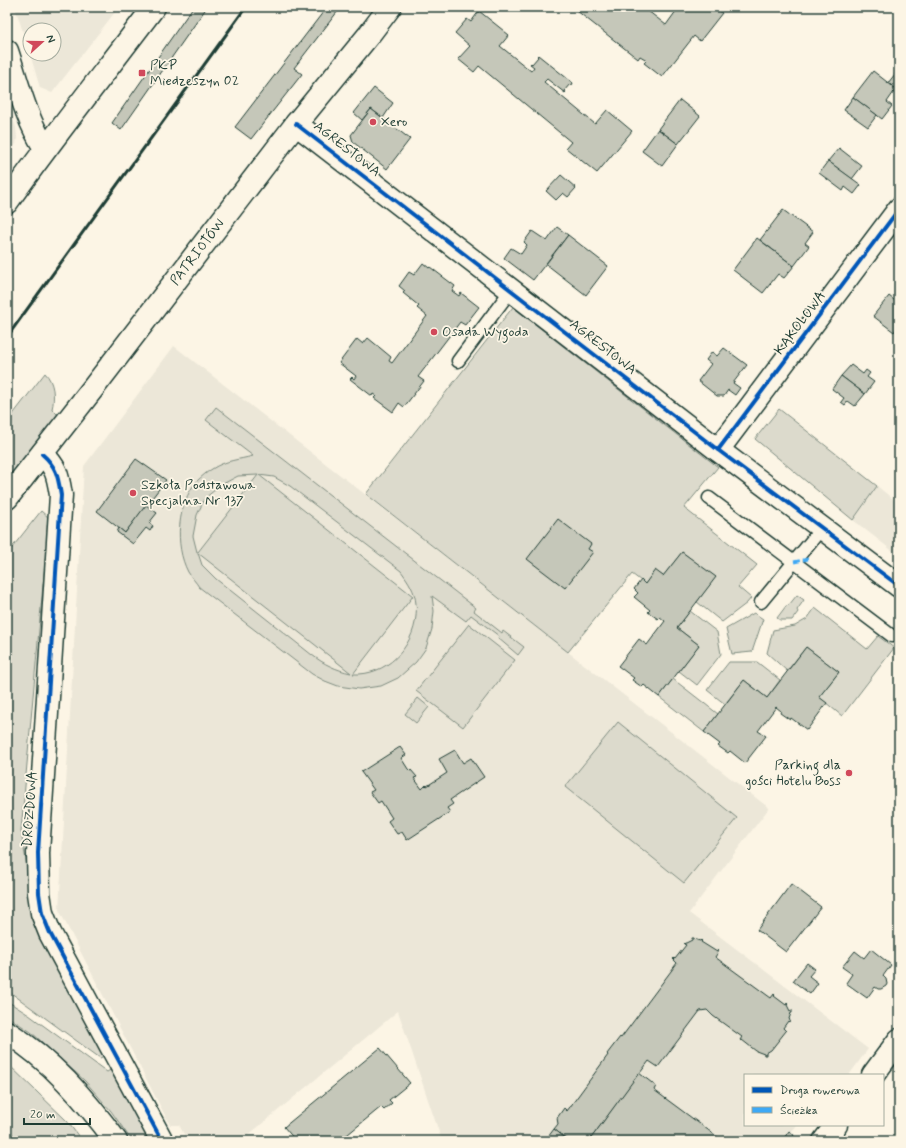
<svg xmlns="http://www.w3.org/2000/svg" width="906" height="1148" font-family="Mynerve,sans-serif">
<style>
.built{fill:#ece7d8}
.green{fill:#dcdacc;stroke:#7e8c80;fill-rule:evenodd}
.water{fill:#aeb3a7;stroke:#758479}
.building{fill:#c5c7b9;stroke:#1f3d34}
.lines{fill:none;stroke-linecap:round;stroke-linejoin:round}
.service-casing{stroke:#1f3d34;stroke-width:15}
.minor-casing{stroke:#1f3d34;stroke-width:25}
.tertiary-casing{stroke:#1f3d34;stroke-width:25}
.secondary-casing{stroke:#1f3d34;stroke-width:25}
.service{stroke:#fcf5e5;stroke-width:12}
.minor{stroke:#fcf5e5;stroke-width:22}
.tertiary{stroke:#fcf5e5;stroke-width:22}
.secondary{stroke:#fcf5e5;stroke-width:22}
.rail{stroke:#1f3d34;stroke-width:3}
.quiet{stroke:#3fa9f5;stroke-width:3;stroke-dasharray:6 3;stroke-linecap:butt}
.cycleway-casing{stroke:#fcf5e5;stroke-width:6}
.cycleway{stroke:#0057b8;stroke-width:4}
.poi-dot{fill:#d1495b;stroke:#fcf5e5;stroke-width:1.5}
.labels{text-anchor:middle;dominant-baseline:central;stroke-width:3.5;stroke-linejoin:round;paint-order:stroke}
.poi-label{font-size:14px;fill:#1f3d34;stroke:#fcf5e5;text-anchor:start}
.street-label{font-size:14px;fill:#1f3d34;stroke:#fcf5e5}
</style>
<rect width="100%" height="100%" fill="#fcf5e5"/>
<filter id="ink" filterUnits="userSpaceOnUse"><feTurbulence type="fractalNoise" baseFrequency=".025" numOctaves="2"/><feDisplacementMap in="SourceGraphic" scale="8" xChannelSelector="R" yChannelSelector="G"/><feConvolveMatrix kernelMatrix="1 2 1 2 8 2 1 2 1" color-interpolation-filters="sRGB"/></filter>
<g filter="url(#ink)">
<g class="built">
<polygon points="15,7 119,7 52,93 40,88 30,54 54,54 54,30 30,30 30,54"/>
<polygon points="7,100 16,128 17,138 16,144 7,157"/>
<polygon points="174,346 769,808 689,913 868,1049 849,1075 745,1075 745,1125 797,1125 792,1131 797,1141 442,1141 398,1011 241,1141 184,1141 186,1138 179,1125 170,1125 59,910 84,466"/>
<polygon points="877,486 899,504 899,556 853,520"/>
</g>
<g class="green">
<polygon points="513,307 718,467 684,508 757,565 738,587 751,598 747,603 722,622 697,602 715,577 682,552 663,576 655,571 645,584 632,574 568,652 366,494"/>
<path d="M 45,373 C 54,382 55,397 52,409 L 58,415 L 7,480 L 7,422 Z"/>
<path d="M 216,407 L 476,608 L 474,611 L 502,633 L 503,631 L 524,647 L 518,655 L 498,638 L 499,636 L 471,615 L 466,621 L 432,596 L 434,611 L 432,629 L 426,648 L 416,662 L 398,678 L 381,686 L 359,689 L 338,686 L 325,681 L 312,674 L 199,587 C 196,582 191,577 188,572 C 174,545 177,504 197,481 C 201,477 207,472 212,469 C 226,460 238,460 253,456 L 206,420 ZM 258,475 L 198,552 L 197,552 L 193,536 L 197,515 L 205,498 L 221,485 L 238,476 ZM 259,475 L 274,477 L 290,486 L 401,571 C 409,582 415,591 416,604 C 417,608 416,613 416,616 C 413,648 386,676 353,674 L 413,596 ZM 198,553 L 351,673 C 336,670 324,664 312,655 L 216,579 L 202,565 Z"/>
<polygon points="779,409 877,486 853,520 755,439"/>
<polygon points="41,511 49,518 21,831 37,926 104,1056 100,1058 7,990 7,554"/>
<polygon points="797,595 804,600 797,610 798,612 792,620 780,620 777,618 786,606 789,605"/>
<polygon points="815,608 867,649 878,636 894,648 842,716 819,697 839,672 806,647 787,671 767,653 773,630 795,626 807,619"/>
<polygon points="690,611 717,632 721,654 697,685 679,671 699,645 677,628"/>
<polygon points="754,613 763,619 752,652 732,654 726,629"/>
<polygon points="469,624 515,660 463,727 416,691"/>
<polygon points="729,662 757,662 780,680 767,698 744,680 725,704 707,690"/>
<polygon points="673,679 718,714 704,732 659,697"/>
<polygon points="418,698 429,707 416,723 405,714"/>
<polygon points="618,722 737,818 684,883 565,787"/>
<polygon points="7,1001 29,1015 107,1072 112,1069 151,1141 132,1141 111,1111 85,1081 31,1032 7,1016"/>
<polygon points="7,1063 67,1121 82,1141 17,1141 7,1127"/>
</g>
<polygon class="water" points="7,1127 17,1141 7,1141"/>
<g class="building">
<polygon points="193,7 207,7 121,130 112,123"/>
<polygon points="327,7 341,7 294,68 302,74 251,139 235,127"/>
<polygon points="572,7 643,7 666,25 679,7 714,7 722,13 700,41 694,36 662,77 644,63 647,60 640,56 638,59"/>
<polygon points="479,11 509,35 500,46 531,71 534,67 530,64 531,63 532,64 538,57 537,56 538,55 573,83 572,85 570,84 564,91 566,92 565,93 547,79 544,82 595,124 607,110 632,131 597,173 566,148 571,142 479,66 474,72 458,59 470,46 455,33 467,19 471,22"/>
<polygon points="899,69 899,91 888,83"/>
<polygon points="873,71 896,89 887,102 892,106 882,119 853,97"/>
<polygon points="374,88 393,103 383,118 371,109 362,120 354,113"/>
<polygon points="853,97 877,115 868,127 844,110"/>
<polygon points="680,100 700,116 678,144 658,129"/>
<polygon points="371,109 410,139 387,169 353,142 351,135"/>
<polygon points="658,129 678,144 662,166 642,151"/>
<polygon points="839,148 862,166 852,179 828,161"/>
<polygon points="828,161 861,185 854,194 845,187 843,191 819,173"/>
<polygon points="561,175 576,188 568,197 563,193 556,200 546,191"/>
<polygon points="783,210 813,232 805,243 809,246 794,266 760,240"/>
<polygon points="557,227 568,235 533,280 504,258 511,248 521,254 527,245 524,242 532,231 547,241"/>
<polygon points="568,235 608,266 586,295 546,264"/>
<polygon points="757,238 794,266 784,278 778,274 763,293 733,270"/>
<polygon points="423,263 429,268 430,267 455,286 452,291 459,296 461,293 479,307 465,325 460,322 418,377 424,381 404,407 399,403 393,412 374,398 376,396 373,394 372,396 350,379 352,377 354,379 356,376 339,363 357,339 363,344 368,338 391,357 389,361 392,363 427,316 417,308 419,306 403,293 405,291 399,286 409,272 414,275"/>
<polygon points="889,296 899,304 899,325 894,332 873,316"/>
<polygon points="724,348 747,365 733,383 740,388 735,395 728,390 724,396 717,396 698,381 711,364 706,360 712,352 717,356"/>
<polygon points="851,365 863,374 866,370 870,373 867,377 874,382 865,394 841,376"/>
<polygon points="841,376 865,394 855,406 848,401 845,405 841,402 844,398 832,389"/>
<polygon points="136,459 166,480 125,533 97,511"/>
<polygon points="146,505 157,513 149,523 153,526 150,531 146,528 133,544 117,532 119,528 125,533"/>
<polygon points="558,519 591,544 588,549 593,552 565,588 527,559"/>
<polygon points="682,552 716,577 677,628 699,645 659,697 644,685 642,687 632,680 634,678 618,666 639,639 647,645 665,621 660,617 658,619 648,612 650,610 634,597 638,593 634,589 641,580 645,584 655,570 663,576"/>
<polygon points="806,647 839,672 819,697 827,703 807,730 791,718 790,720 780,713 781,711 776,707 758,731 766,736 745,763 730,751 728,753 718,746 720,744 704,732 744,680 767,698"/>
<polygon points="400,747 406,755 401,758 408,769 410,771 411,770 417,777 414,778 422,789 426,785 427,786 447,773 439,759 455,750 463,763 471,758 484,777 450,800 453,804 447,808 450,812 407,840 402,832 397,834 388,821 392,818 381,801 378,803 370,792 374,790 361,772"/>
<polygon points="791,884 821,907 786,952 757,930"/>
<polygon points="692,938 694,938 694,939 700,941 701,940 702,941 701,942 717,952 718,950 719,951 715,957 771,998 774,994 775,995 774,996 786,1005 787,1003 788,1004 787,1005 790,1011 792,1010 792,1013 791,1013 789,1019 790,1020 789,1022 788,1021 783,1028 786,1031 771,1050 766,1053 766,1055 764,1055 764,1054 756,1051 742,1040 741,1041 740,1040 742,1037 713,1016 707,1010 700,1011 658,1067 649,1061 589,1141 569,1141 554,1129 558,1124 557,1118 564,1108 567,1111 608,1055 607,1054 620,1037 621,1038 677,963 673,959 674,958 675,959 686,945 684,944 685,943 686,943 692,940"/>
<polygon points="871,949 891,965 883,976 886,979 887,984 886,986 881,989 878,989 875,987 867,998 846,983 852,974 842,967 855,951 864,958"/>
<polygon points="807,963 815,969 809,976 818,983 810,994 793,981"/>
<polygon points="380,1048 410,1083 389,1100 392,1103 384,1110 381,1107 342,1139 344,1141 296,1141 284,1127"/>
<polygon points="639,1073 656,1086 654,1090 723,1141 589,1141"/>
<polygon points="554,1129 569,1141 545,1141"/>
<polygon points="789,1131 793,1134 796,1141 782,1141"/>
</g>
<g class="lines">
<g class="service-casing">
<g id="service">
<polyline points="458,361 511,290"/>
<polyline points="709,498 892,636"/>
<polyline points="761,602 822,528"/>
</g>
</g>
<g class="minor-casing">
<g id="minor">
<polyline points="296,124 718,450 899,586"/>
<polyline points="718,450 899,209"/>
<path d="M 42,454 C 57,467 58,477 61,495 L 38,853 L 39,893 L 42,913 L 50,933 L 162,1141"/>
<polyline points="873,1075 899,1040"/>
<polyline points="824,1141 836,1125"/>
</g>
</g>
<g class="tertiary-casing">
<path id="tertiary" d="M 7,51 C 18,84 26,119 45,148"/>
</g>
<g class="secondary-casing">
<g id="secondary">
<path d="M 7,202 C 54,136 105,72 154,7"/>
<path id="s1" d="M 7,498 L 94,387 L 296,124 L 368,36 L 390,7"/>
<path d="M 7,1032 C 51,1060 85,1099 116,1141"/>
</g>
</g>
<use href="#service" class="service"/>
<use href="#minor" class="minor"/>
<use href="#tertiary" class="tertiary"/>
<use href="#secondary" class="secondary"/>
<polyline class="rail" points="7,337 246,7"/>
<polyline class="quiet" points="794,562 808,559"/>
<g class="cycleway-casing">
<g id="cycleway">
<polyline points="296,124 718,450 899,586"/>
<polyline points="718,450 899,209"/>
<path d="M 42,454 C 57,467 58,477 61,495 L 38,853 L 39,893 L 42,913 L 50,933 L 162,1141"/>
</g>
</g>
<use href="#cycleway" class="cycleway"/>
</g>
</g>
<g class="poi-dot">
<rect x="138" y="69" width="8" height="8" rx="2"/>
<circle cx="373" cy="122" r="4"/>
<circle cx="434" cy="332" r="4"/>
<circle cx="133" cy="493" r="4"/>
<circle cx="849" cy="773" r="4"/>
</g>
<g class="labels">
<g class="poi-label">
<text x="150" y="65">PKP<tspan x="150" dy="16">Miedzeszyn 02</tspan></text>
<text x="381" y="122">Xero</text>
<text x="442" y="332">Osada Wygoda</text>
<text x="141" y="485">Szkoła Podstawowa<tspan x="141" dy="16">Specjalna Nr 137</tspan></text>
<text x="841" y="765" text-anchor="end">Parking dla<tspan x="841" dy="16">gości Hotelu Boss</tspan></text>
</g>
<g class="street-label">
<text transform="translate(347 149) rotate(38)">AGRESTOWA</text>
<text stroke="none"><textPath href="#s1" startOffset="311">PATRIOTÓW</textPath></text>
<text transform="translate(800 323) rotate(-53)">KĄKOLOWA</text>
<text transform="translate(603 347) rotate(38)">AGRESTOWA</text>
<text transform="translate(30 809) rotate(-86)">DROZDOWA</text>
</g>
</g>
<rect width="906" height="1148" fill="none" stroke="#fcf5e5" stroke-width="24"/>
<rect x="12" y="12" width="882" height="1124" fill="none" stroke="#1f3d34" stroke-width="1.5" filter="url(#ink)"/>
<rect x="744" y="1074" width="140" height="52" fill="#fcf5e5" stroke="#a4ab9e"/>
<rect x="752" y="1087" width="20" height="6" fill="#0057b8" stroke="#a4ab9e"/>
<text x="780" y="1094" font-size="12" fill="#1f3d34">Droga rowerowa</text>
<rect x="752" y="1107" width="20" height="6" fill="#3fa9f5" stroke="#a4ab9e"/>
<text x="780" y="1114" font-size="12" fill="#1f3d34">Ścieżka</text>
<g transform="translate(42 42) rotate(69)"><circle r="19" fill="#fcf5e5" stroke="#a4ab9e"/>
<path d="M0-3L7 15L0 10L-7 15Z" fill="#d1495b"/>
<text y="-6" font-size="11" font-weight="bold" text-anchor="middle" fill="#1f3d34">N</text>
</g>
<path d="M24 1118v6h66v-6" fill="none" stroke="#1f3d34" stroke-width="2"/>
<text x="30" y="1118" font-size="12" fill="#1f3d34" stroke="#fcf5e5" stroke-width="3" paint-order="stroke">20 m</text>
</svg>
